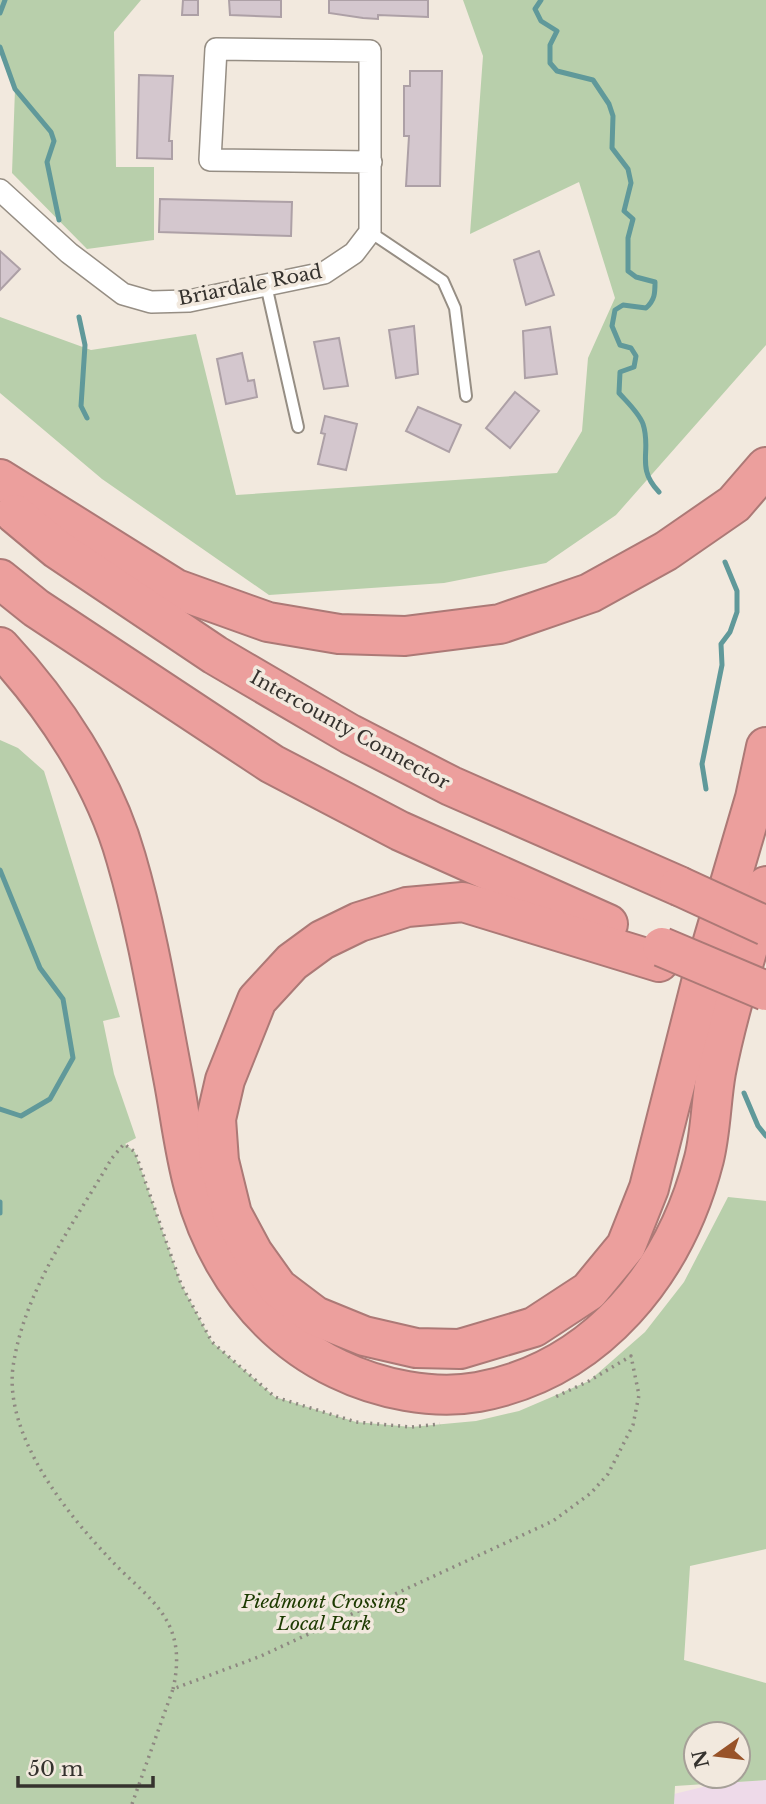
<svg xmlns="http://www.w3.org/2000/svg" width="766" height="1804" font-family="'Libre Baskerville',serif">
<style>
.industrial{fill:#eedae9}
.green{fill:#b8cfab;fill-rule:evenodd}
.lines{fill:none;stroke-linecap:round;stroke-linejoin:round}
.stream{stroke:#60999a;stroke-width:5}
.building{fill:#d4c7ce;stroke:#ada0a6;stroke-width:2}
.lane-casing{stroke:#968e84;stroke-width:14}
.street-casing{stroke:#968e84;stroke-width:24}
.highway-casing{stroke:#ac7976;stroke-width:42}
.path{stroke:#8e8881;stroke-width:3.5;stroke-dasharray:2 5;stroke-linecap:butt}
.lane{stroke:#fff;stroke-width:10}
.street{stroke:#fff;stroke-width:21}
.highway{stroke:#ec9f9d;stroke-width:38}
.highway-bridge-casing{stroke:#ac7976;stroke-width:42;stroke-linecap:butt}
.highway-bridge{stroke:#ec9f9d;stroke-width:38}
.labels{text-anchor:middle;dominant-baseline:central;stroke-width:7;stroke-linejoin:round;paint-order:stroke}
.street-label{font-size:19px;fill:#35322e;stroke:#f2e9de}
.park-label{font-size:19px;font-style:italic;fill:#1c3a00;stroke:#f2e9de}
</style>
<rect width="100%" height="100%" fill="#f2e9de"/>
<polygon class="industrial" points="766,1780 766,1804 673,1804 674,1794 719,1783"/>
<g class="green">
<polygon points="0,0 141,0 114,32 116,167 154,167 154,240 87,249 12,173 15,89 0,54"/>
<polygon points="463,0 766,0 766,345 616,515 546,563 444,583 269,595 102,479 0,393 0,317 91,350 196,334 236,495 557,473 582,431 588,358 615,298 579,182 470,234 483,56"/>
<path d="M 0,740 L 18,748 L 44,771 L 120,1017 L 103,1021 L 114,1074 L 136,1138 L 125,1144 L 135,1152 L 181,1284 L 212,1342 L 275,1397 L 356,1422 L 411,1427 L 476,1421 L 519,1411 L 589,1381 L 645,1332 L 684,1282 L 728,1197 L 766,1201 L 766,1549 L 690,1566 L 684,1660 L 766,1683 L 766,1780 L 675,1786 L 674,1804 L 0,1804 ZM 696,1734 L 738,1734 L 738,1776 L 696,1776 Z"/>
</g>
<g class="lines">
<g class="stream">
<path d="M 541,0 L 535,9 L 541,21 L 557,31 L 550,45 L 550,63 L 557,71 L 593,80 L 609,104 L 613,116 L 612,148 L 628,169 L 631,183 L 624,211 L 633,219 L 628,238 L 628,271 L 636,277 L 655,282 C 655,293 655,300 646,308 L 623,305 L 615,310 L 612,326 L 620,345 L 631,348 L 636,356 L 634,367 L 620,372 L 619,393 C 627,402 639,413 643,424 C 652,451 635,467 659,492"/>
<polyline points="0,13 5,0"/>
<polyline points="0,47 15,89 51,132 54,141 47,162 59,220"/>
<polyline points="79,317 85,345 81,406 87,418"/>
<polyline points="706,789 702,764 722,665 721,644 730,632 737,612 737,591 725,562"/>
<polyline points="0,870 40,968 63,999 73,1058 50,1099 21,1116 0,1109"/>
<polyline points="744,1093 758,1126 766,1136"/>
<polyline points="0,1202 0,1213"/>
</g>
</g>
<g class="building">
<polygon points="183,0 198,0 198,15 182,15"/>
<polygon points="229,0 281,0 281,17 230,15"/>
<polygon points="329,0 428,0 428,17 378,15 378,19 363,18 329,13"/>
<polygon points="410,71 442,71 440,186 406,186 409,136 404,136 404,86 410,86"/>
<polygon points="139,75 173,76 169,141 172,141 172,159 137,158"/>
<polygon points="160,199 292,202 291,236 159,232"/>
<polygon points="0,251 20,269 0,290"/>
<polygon points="539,251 554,295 526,305 514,260"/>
<polygon points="414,326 418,374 396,378 389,330"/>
<polygon points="550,327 557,374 525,378 523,331"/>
<polygon points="339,338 348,386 324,389 314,342"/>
<polygon points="242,353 248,381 254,380 257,397 226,404 217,359"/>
<polygon points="515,392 539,411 510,448 486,428"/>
<polygon points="418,407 461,425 449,452 406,431"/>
<polygon points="325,416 357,424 346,470 318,464 325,434 321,433"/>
</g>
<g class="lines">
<g class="lane-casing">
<g id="lane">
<polyline points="370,232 443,281 455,308 466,396"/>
<polyline points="266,285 298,427"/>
</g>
</g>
<g class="street-casing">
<polyline id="street" points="0,190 69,253 123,294 151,302 189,301 324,273 354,253 370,232 370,51 216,49 210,160 371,162"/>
</g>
<g class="highway-casing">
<g id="highway">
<polyline points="0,479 176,589 268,622 339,634 405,636 500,624 590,593 666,551 734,504 766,467"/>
<polyline points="15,514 57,549 215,655 350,734 451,786 679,886"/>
<polyline points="0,579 36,608 272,764 400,831 608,924"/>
<path d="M 0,647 C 54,705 104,780 126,858 C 147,930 159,1004 173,1077 C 180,1113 184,1151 194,1187 C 215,1265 264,1334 338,1369 C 379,1389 433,1400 478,1392 C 597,1370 675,1272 704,1159 C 711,1131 711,1100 716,1072 C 728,1010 749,947 766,886"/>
<polyline points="659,962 463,902 407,907 359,922 322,940 292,962 257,1000 225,1080 216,1119 219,1161 232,1214 253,1253 278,1288 315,1316 364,1336 416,1348 460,1349 534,1327 589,1291 626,1246 649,1188 703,975 755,798 766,747"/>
</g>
</g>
<g class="path">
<path d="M 173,1689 C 178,1667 179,1644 168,1623 C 155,1598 130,1581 111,1560 C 67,1514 4,1436 13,1367 C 24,1290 74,1223 112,1158 L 124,1144 L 135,1152 L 181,1284 L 212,1342 L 275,1397 L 356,1422 L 411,1427 L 440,1424"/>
<polyline points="132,1804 173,1689 261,1656 553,1521 591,1493 608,1474 633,1425 639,1395 631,1356 589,1381 553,1398"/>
</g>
<use href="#lane" class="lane"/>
<use href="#street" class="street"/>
<use href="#highway" class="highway"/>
<g class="highway-bridge-casing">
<g id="highway-bridge">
<polyline points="679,886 766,926"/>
<polyline points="662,947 766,991"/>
</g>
</g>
<use href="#highway-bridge" class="highway-bridge"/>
</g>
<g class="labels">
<g class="street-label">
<text transform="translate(250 285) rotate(-11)">Briardale Road</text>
<text transform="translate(350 730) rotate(29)">Intercounty Connector</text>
</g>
<g class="park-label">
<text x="324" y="1601">Piedmont Crossing<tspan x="324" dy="22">Local Park</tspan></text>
</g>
</g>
<g transform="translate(717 1755) rotate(256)"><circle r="33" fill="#f2e9de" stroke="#a6a098" stroke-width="2"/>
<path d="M0-5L12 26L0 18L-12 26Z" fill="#985329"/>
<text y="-10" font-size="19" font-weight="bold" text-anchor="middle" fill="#35322e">N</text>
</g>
<path d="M18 1776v10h135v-10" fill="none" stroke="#35322e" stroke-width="3.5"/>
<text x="28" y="1776" font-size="21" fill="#35322e" stroke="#f2e9de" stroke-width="5" paint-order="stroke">50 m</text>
</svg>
